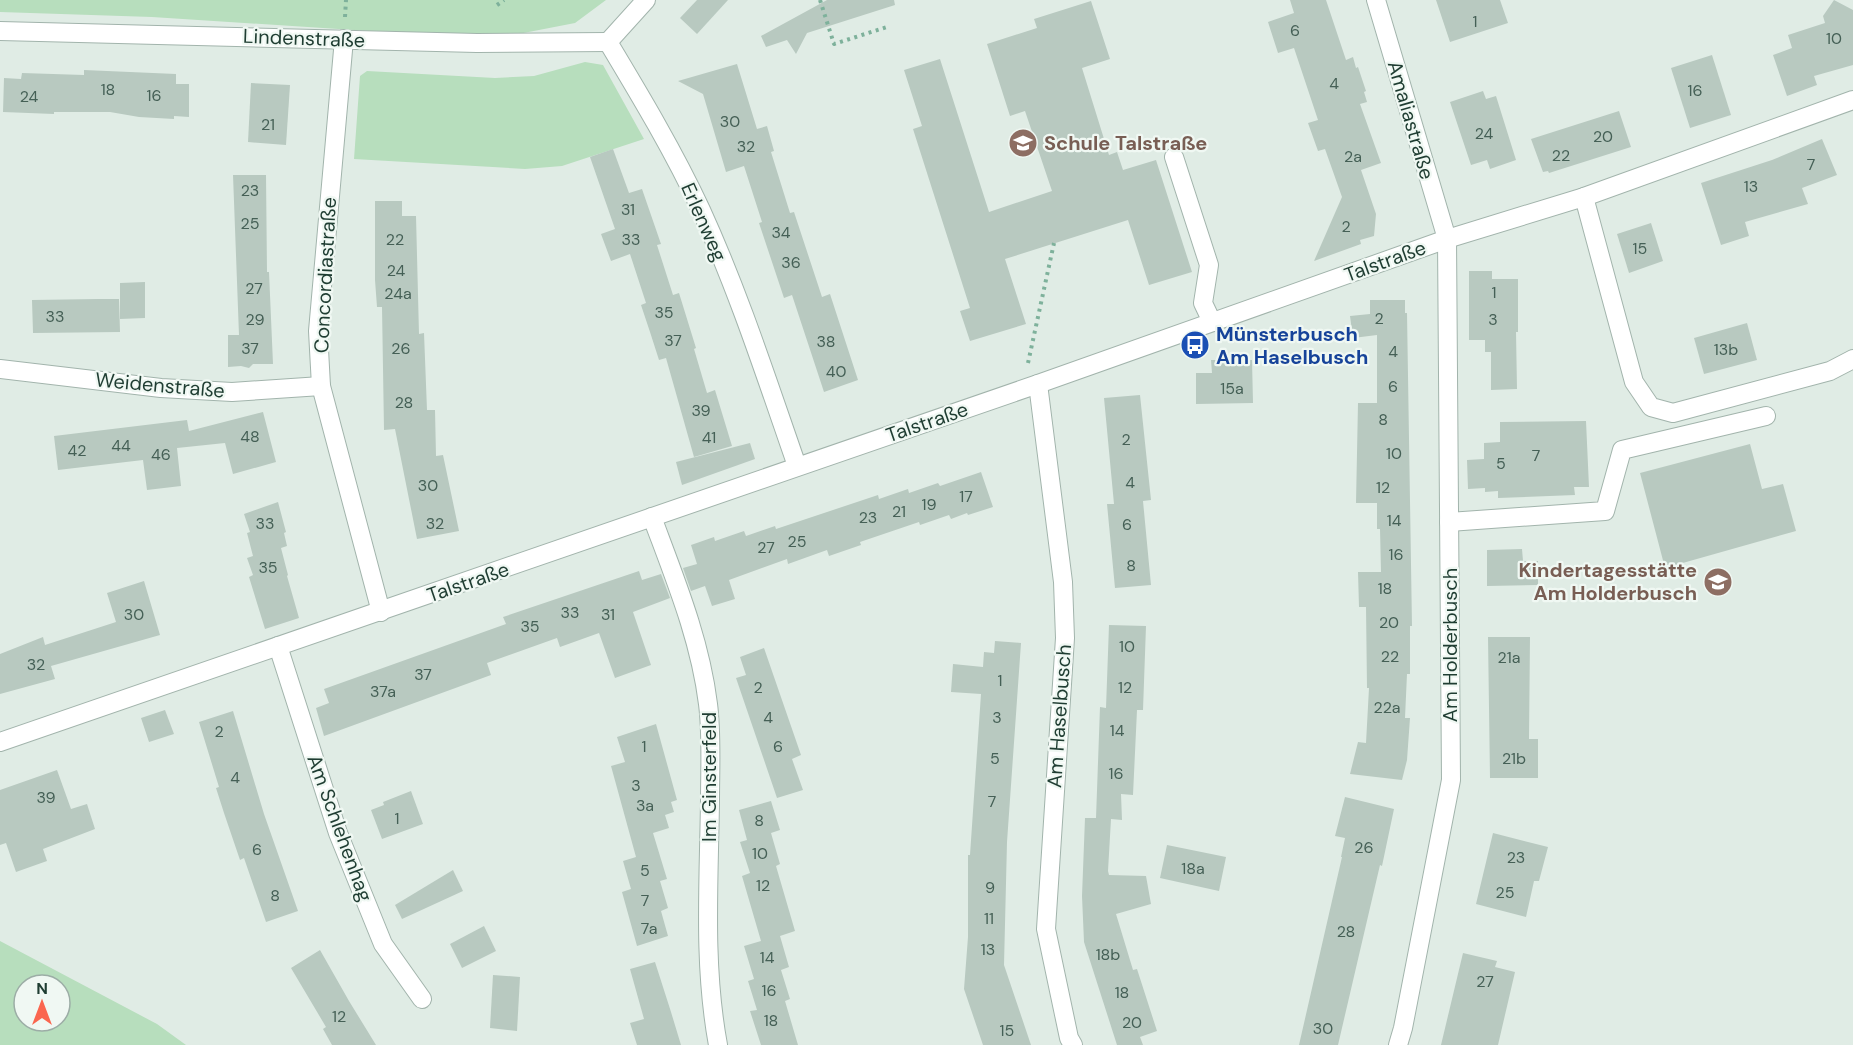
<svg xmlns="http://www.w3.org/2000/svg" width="1853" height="1045" font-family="'DM Sans',sans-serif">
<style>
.green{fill:#b7debd;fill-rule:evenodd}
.building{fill:#b8c9c0}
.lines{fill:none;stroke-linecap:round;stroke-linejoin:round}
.minor-casing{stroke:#a2b4ac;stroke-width:20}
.path{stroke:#7eb19b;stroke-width:4;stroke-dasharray:3 4.5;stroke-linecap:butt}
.minor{stroke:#fff;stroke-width:18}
.labels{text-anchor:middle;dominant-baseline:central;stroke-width:4.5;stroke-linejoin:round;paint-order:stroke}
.number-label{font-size:16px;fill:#456056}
.street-label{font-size:20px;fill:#1f3d32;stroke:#f0f8f3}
.education-label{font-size:20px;font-weight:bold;fill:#785e54;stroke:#f0f8f3;text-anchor:start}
.transit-label{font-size:20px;font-weight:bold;fill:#164399;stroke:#f0f8f3;text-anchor:start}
</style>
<rect width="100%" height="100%" fill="#e0ece5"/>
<g class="green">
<polygon points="0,0 606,0 575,23 492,39 152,17 0,12"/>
<polygon points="585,62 603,65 644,139 562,166 525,169 354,159 360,76 367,71 495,78 534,76"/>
<path d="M 0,941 L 157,1024 L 186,1045 L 0,1045 ZM 24,985 L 60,985 L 60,1021 L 24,1021 Z"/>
</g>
<g class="building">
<polygon points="697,0 728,0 697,34 680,18"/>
<polygon points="827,0 894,0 895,5 807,33 796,54 787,40 766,47 761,36"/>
<polygon points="1290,0 1326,0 1346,60 1353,57 1356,68 1358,67 1366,91 1364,92 1367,102 1360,104 1381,163 1361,170 1376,214 1374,236 1360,240 1361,244 1314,261 1342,197 1325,149 1318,151 1308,123 1318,120 1294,48 1278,53 1268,22 1294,13"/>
<polygon points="1436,0 1500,0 1508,23 1450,42"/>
<polygon points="1834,0 1853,10 1853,65 1814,76 1817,85 1787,96 1773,55 1792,48 1788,35 1825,23 1823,16"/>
<polygon points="1091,1 1110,59 1082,68 1109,155 1117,152 1123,170 1156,160 1192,272 1149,285 1128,220 1005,259 1026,324 970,341 960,311 970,308 913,129 922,126 904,70 940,59 989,212 1052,191 1025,111 1010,116 987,44 1037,28 1034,19"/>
<polygon points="1712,55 1731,115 1690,128 1671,68"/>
<polygon points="737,64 757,129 767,126 774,151 771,152 790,213 794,212 822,297 830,294 858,380 824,392 792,295 784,298 759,223 762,222 744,166 726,172 703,94 678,81"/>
<polygon points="84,70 176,74 176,84 189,84 189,117 174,116 174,119 139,117 110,112 54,112 54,114 3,112 4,78 21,79 22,73 84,75"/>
<polygon points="251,83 290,85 286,145 248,142"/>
<polygon points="1483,91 1486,99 1496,96 1516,160 1490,169 1487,160 1471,165 1450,102"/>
<polygon points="1619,111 1631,147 1549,173 1548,171 1543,172 1531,139"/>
<polygon points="1822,139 1837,175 1802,188 1808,204 1745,222 1749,236 1721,245 1701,183 1772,160"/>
<polygon points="613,149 629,193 642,189 661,244 657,245 673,295 679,293 696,348 694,349 707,393 715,390 732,446 694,457 666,358 659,360 650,332 641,305 646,303 630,254 611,261 601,234 615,229 590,157"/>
<polygon points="233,175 266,175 267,272 269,272 273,364 253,364 249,368 241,366 228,367 228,335 239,335"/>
<polygon points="375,201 402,201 402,216 416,216 419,334 424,333 427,410 435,410 436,456 443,455 459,531 417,539 395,429 384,430 382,307 377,307 375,280"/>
<polygon points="1651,223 1663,261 1629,273 1617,234"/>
<polygon points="1469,271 1492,271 1492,279 1518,279 1518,332 1516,332 1517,389 1491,390 1491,352 1485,352 1485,340 1469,340"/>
<polygon points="145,282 145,318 120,319 120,283"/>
<polygon points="98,299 119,299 120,332 33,333 32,300"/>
<polygon points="1370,300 1405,300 1405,313 1407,313 1412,626 1410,626 1410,674 1407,674 1405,718 1410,718 1407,760 1402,780 1350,774 1358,742 1366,743 1369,688 1367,688 1366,607 1359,607 1358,572 1381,572 1380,529 1377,529 1377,503 1356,503 1358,403 1377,403 1377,335 1353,338 1350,316 1370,314"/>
<polygon points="1747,323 1757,360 1704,374 1694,338"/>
<polygon points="1211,360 1252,360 1253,403 1196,404 1196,373 1212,373"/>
<polygon points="1140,395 1151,500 1143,501 1151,585 1115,588 1107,504 1114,504 1104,398"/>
<polygon points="263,412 276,462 233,474 225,443 177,448 181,486 147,490 143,460 58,470 54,436 187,420 189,431"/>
<polygon points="1586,421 1589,487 1574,487 1575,495 1498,498 1498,491 1485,492 1485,488 1468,489 1467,460 1484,459 1484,443 1500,442 1500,422"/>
<polygon points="750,443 755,459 682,485 676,462"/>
<polygon points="1750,444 1762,489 1783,484 1796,531 1665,568 1640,473"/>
<polygon points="981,472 993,507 968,515 967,513 951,519 949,515 920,525 919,522 860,542 861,545 829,556 827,550 788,564 787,559 729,580 735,599 712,606 705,586 691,591 683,568 697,564 691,545 714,537 715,541 744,531 746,536 775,526 776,529 878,495 879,499 908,489 909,493 938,483 940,486"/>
<polygon points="278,502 286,532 284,533 287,546 281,548 288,575 287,576 299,618 265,629 249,577 253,575 247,558 253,556 247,533 250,532 244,514"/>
<polygon points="1522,549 1523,561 1538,561 1538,585 1487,586 1487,550"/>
<polygon points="639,571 642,580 661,574 670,598 633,612 651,665 615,678 599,633 560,647 557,638 487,663 491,675 324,736 316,708 329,703 324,689 506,624 503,617"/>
<polygon points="144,581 160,635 51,666 55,679 0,694 0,654 43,637 45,645 116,622 107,593"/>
<polygon points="1109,625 1146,626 1143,710 1137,710 1133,795 1121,794 1122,820 1111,819 1108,871 1109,875 1146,876 1151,904 1116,914 1133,970 1137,969 1157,1031 1140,1037 1143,1045 1117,1045 1084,942 1082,896 1085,818 1096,818 1100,707 1106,708"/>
<polygon points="1488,637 1530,637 1529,739 1538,739 1538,778 1490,778"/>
<polygon points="995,641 1021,643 1007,842 1004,965 1031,1045 983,1045 964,989 968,937 968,855 970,855 981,694 951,692 953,664 983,667 984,652 994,653"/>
<polygon points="764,648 801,755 792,759 803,790 777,798 736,678 746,675 740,657"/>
<polygon points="165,710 174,734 149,742 141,718"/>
<polygon points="233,711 264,814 298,911 266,922 244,858 240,860 224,813 216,788 219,787 199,722"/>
<polygon points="656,724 677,800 671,802 674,812 665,815 669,828 653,833 667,879 660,881 668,908 661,911 668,936 637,946 622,892 631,889 623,861 636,857 611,766 625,762 617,737"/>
<polygon points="57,770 71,809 87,804 95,829 43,849 47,861 16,872 6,843 0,845 0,790"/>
<polygon points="411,791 423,824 382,839 371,810 384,805 383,802"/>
<polygon points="1345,797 1394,809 1382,866 1380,865 1338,1045 1299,1045 1342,857 1341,857 1345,838 1335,836"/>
<polygon points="771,801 780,830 771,833 780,864 776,866 795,931 780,936 789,967 781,970 790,999 785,1001 798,1045 761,1045 750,1011 757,1010 748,981 754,979 744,946 761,941 742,876 750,873 740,842 747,840 739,810"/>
<polygon points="1493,833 1548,847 1539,881 1534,881 1526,917 1476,904"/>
<polygon points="1167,845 1226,857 1219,891 1160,878"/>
<polygon points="453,870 463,891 402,919 395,905"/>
<polygon points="484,926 496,951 462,968 450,944"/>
<polygon points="320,950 349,1001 376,1045 332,1045 323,1029 326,1027 291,968"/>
<polygon points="1463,953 1497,961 1495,967 1515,972 1498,1045 1441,1045"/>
<polygon points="655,962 671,1012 681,1045 637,1045 630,1023 644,1019 630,969"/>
<polygon points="493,975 520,977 517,1031 490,1028"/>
</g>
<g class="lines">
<g class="minor-casing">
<g id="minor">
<path d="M 646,0 L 608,42 C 641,97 674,152 701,210 C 739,293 767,380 797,466"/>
<polyline points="1376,0 1447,239 1451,780 1403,1028 1398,1045"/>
<polyline points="0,31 477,43 608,42"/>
<polyline points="344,39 318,331 321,386 381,612"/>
<polyline points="1174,157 1209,265 1203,303 1212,322"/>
<polyline points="1584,197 1634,382 1651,407 1673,413 1830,371 1853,359"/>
<polyline points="0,369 161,388 232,392 321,386"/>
<polyline points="1038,384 1063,582 1065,638 1046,929 1069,1038 1073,1045"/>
<path d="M 652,517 C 675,579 700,639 708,704 C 712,735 710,769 710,800 C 709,882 703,964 718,1045"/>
<polyline points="1449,522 1605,511 1622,450 1766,416"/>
<polyline points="278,646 338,833 383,944 422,999"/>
<polyline points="0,742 1038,384 1447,239 1584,197 1853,100"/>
</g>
</g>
<g class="path">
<polyline points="820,0 834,44 890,26"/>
<polyline points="497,5 504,0"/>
<polyline points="345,17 346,0"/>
<polyline points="1028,363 1054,243"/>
</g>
<use href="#minor" class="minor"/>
</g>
<defs>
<g id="school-disc" transform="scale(1.5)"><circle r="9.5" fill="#8d6e63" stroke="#f0f8f3"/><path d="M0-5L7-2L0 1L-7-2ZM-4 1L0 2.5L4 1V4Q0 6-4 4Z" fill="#fff"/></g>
<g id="bus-disc" transform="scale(1.5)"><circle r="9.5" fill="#1a4fb4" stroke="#f0f8f3"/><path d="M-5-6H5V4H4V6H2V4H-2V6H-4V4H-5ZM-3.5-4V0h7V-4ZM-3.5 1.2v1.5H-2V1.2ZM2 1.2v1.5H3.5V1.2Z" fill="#fff"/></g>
</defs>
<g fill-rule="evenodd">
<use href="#school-disc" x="1023" y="143"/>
<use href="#bus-disc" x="1195" y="345"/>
<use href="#school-disc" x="1718" y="582"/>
</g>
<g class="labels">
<g class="number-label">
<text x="1475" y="21">1</text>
<text x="1295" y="30">6</text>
<text x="1834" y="38">10</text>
<text x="1334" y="83">4</text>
<text x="108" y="89">18</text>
<text x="1695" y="90">16</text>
<text x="154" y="95">16</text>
<text x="29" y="96">24</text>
<text x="730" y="121">30</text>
<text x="268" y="124">21</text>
<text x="1484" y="133">24</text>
<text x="1603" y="136">20</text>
<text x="746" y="146">32</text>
<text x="1561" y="155">22</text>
<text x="1353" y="156">2a</text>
<text x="1811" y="164">7</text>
<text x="1751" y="186">13</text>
<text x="250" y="190">23</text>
<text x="628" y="209">31</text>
<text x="250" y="223">25</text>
<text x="1346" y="226">2</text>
<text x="781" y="232">34</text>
<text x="395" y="239">22</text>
<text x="631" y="239">33</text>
<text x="1640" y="248">15</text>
<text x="791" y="262">36</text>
<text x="396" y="270">24</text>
<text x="254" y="288">27</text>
<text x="1494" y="292">1</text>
<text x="398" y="293">24a</text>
<text x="664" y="312">35</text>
<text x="55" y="316">33</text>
<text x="1379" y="318">2</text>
<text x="255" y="319">29</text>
<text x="1493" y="319">3</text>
<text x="673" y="340">37</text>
<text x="826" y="341">38</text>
<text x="250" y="348">37</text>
<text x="401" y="348">26</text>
<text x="1726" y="349">13b</text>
<text x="1393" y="351">4</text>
<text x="836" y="371">40</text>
<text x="1393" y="386">6</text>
<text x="1232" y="388">15a</text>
<text x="404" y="402">28</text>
<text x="701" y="410">39</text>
<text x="1383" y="419">8</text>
<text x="250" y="436">48</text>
<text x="709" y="437">41</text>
<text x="1126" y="439">2</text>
<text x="121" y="445">44</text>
<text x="77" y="450">42</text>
<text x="1394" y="453">10</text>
<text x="161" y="454">46</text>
<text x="1536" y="455">7</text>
<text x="1501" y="463">5</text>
<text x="1130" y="482">4</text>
<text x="428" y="485">30</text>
<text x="1383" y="487">12</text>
<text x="966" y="496">17</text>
<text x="929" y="504">19</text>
<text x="899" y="511">21</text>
<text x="868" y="517">23</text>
<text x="1394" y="520">14</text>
<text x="265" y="523">33</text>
<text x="435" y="523">32</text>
<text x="1127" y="524">6</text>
<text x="797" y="541">25</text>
<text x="766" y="547">27</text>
<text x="1396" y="554">16</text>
<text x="1131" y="565">8</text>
<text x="268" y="567">35</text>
<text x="1385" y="588">18</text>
<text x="570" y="612">33</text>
<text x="134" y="614">30</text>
<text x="608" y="614">31</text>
<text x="1389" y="622">20</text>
<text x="530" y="626">35</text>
<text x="1127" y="646">10</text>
<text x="1390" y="656">22</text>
<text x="1509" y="657">21a</text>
<text x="36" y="664">32</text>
<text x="423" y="674">37</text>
<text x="1000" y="680">1</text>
<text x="758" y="687">2</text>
<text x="1125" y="687">12</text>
<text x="383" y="691">37a</text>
<text x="1387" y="707">22a</text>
<text x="768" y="717">4</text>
<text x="997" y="717">3</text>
<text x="1117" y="730">14</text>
<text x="219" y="731">2</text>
<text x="644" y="746">1</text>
<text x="778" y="746">6</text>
<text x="995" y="758">5</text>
<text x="1514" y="758">21b</text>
<text x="1116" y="773">16</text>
<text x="235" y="777">4</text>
<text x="636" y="785">3</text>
<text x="46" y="797">39</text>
<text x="992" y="801">7</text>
<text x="645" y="805">3a</text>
<text x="397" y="818">1</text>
<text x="759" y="820">8</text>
<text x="1364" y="847">26</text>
<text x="257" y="849">6</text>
<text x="760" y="853">10</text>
<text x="1516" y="857">23</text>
<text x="1193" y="868">18a</text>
<text x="645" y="870">5</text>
<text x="763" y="885">12</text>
<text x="990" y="887">9</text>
<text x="1505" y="892">25</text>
<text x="275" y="895">8</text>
<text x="645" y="900">7</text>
<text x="989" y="918">11</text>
<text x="649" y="928">7a</text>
<text x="1346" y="931">28</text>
<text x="988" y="949">13</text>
<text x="1108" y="954">18b</text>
<text x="767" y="957">14</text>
<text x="1485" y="981">27</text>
<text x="769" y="990">16</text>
<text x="1122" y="992">18</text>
<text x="339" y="1016">12</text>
<text x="771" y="1020">18</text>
<text x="1132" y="1022">20</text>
<text x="1323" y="1028">30</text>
<text x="1007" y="1030">15</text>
</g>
<g class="street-label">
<text transform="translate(304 38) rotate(2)">Lindenstraße</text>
<text transform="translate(1411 120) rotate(74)">Amaliastraße</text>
<text transform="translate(704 222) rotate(66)">Erlenweg</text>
<text transform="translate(1385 261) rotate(-20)">Talstraße</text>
<text transform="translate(325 275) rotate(-87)">Concordiastraße</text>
<text transform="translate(160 385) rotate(5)">Weidenstraße</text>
<text transform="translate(927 422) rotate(-19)">Talstraße</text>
<text transform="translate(468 582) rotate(-19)">Talstraße</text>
<text transform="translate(1450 645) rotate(-90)">Am Holderbusch</text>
<text transform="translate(1059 716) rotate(-86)">Am Haselbusch</text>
<text transform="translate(709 777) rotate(-90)">Im Ginsterfeld</text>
<text transform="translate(340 828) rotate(70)">Am Schlehenhag</text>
</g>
<g class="education-label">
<text x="1044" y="143">Schule Talstraße</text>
<text x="1697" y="570" text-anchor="end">Kindertagesstätte<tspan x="1697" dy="23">Am Holderbusch</tspan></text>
</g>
<g class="transit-label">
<text x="1216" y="334">Münsterbusch<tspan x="1216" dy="23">Am Haselbusch</tspan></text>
</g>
</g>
<g transform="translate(42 1003)"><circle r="28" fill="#f0f8f3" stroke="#9cada6" stroke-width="1.5"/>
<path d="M0-4.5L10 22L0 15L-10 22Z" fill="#fa664f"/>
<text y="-9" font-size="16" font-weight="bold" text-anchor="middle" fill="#1f3d32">N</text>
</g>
</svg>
